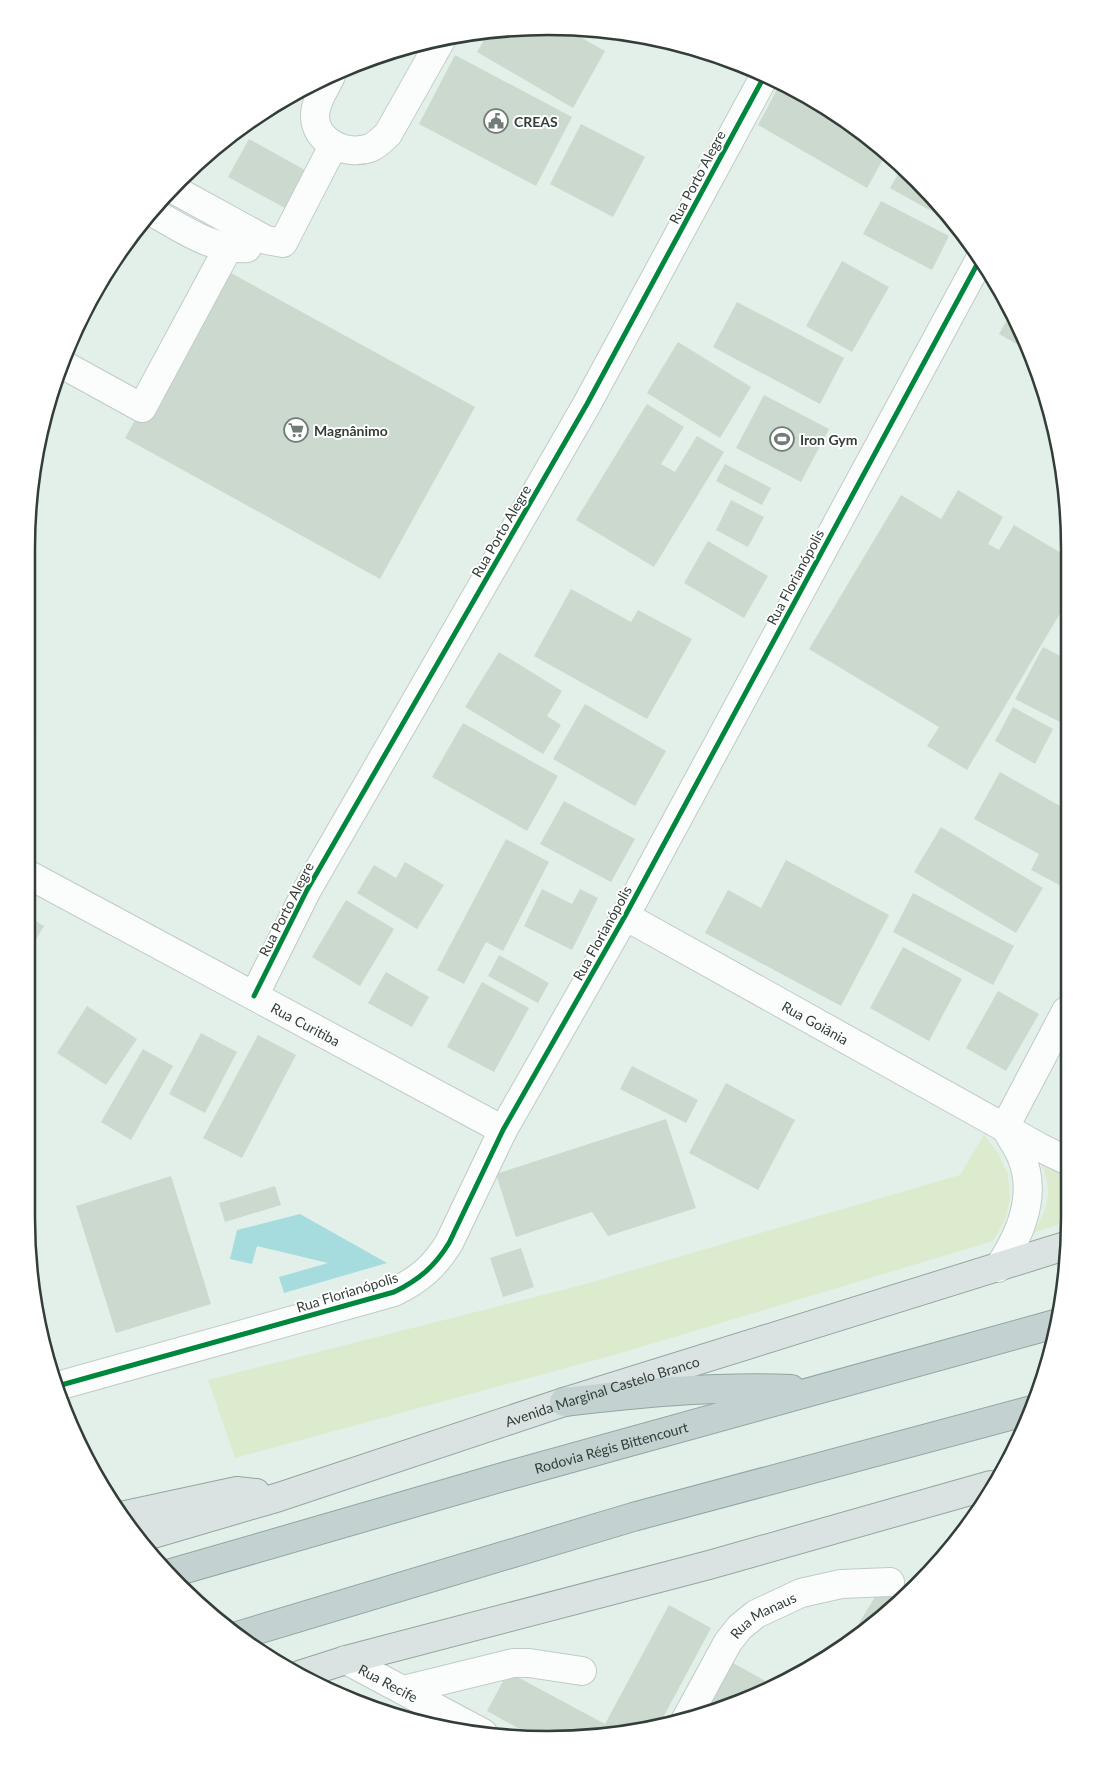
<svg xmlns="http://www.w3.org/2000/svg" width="1096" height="1766" font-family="Lato,sans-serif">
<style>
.green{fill:#dceace}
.water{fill:#a6dcde}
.building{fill:#ccd9cf}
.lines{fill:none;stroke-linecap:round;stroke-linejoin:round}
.minor-casing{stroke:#c1cbc6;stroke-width:30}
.major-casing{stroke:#91a6a0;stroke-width:30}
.highway-casing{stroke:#91a6a0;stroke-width:30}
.minor{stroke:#fbfdfc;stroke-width:28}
.major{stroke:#dae3e1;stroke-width:28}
.highway{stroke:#c3d2d0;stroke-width:28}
.cycleway-casing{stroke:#fff;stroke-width:8}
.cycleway{stroke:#00873e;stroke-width:5}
.labels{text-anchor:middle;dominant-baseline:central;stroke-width:4;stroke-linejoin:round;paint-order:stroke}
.poi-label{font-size:14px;font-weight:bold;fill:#343e38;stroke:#fff;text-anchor:start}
.street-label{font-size:14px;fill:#343e38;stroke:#fff}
.rim{fill:none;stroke:#343e38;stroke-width:2.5}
</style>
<rect width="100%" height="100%" fill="#e2f0e9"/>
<g class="green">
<polygon points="984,1135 998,1153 1008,1175 1010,1198 1005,1220 993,1241 614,1355 235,1458 208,1380 582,1285 960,1175"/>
<path d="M 1038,1157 L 1066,1171 L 1066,1222 L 1033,1233 C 1051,1204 1053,1188 1038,1157 Z"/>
</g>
<polygon class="water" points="300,1214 387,1263 284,1293 279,1277 328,1263 257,1246 252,1264 230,1259 237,1230"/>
<g class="building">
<polygon points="564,28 605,51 573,108 477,52 490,30"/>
<polygon points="455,55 572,117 536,186 419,124"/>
<polygon points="781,82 866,134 886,154 867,188 758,125"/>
<polygon points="581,124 645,157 613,217 550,184"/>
<polygon points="249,139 305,170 285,208 228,177"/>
<polygon points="901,169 952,220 951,222 890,188"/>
<polygon points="881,201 949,236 932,270 863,234"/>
<polygon points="842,261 889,287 852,352 806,326"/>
<polygon points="220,267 475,407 380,579 125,438"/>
<polygon points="737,302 844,358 820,404 713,347"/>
<polygon points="1012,311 1016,317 1029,351 999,334"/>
<polygon points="678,342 751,387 720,438 647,393"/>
<polygon points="764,395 829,429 801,482 736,448"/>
<polygon points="647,404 684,427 661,464 675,472 697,436 724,452 654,567 576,520"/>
<polygon points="725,464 771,488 762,505 716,481"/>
<polygon points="958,490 1003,517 988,544 999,550 1014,525 1068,557 1068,600 967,770 927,746 939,727 809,649 901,495 941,519"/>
<polygon points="731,500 764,517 748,547 716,530"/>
<polygon points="708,541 768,576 744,618 684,583"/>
<polygon points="571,589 631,622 638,610 692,639 647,719 534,656"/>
<polygon points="1043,647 1068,660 1068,726 1015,699"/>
<polygon points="499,652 562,691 547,716 561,725 543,754 465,707"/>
<polygon points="585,704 666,751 635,806 553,759"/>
<polygon points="1013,707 1053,729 1035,764 995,741"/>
<polygon points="463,723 558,776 527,831 432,777"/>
<polygon points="1000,772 1067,810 1067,889 1031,870 1039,854 974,819"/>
<polygon points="564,801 635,839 611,882 540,844"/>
<polygon points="941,827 1043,888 1016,933 914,872"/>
<polygon points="506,839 549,862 503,951 486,942 464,984 437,970"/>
<polygon points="786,860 889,915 841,1006 705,933 728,890 761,908"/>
<polygon points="405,862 444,885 417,929 357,893 374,865 396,878"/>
<polygon points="542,889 572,904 580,889 598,898 572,950 524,926"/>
<polygon points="913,893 1014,946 993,985 893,932"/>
<polygon points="346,900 394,929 360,986 312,957"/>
<polygon points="31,918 44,926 31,948"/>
<polygon points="903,947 962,979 929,1041 870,1008"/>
<polygon points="499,955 549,983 538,1003 488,976"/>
<polygon points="386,972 429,997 412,1027 368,1003"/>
<polygon points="482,982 529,1008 494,1072 447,1047"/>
<polygon points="998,991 1039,1014 1006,1071 966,1048"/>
<polygon points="87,1006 137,1039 106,1085 57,1053"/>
<polygon points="201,1033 237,1052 205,1113 169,1094"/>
<polygon points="258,1035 296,1055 242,1158 203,1138"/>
<polygon points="143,1049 173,1066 131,1140 101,1122"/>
<polygon points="632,1066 698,1100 686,1123 620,1089"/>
<polygon points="726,1083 795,1120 758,1190 689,1153"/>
<polygon points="666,1119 696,1208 608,1236 592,1212 516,1237 496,1174"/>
<polygon points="171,1176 211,1304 116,1333 76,1206"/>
<polygon points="275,1186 281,1205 225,1222 219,1203"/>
<polygon points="521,1248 534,1287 503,1297 490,1258"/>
<polygon points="880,1589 900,1602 892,1610 844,1647"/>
<polygon points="669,1605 711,1628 658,1727 616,1735 536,1738 487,1711 508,1672 605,1724"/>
<polygon points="726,1659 776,1687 693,1718"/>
</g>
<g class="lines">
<g class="minor-casing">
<g id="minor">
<path d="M 331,76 C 325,89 315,101 315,116 C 315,142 346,156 370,148 C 377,145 382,140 388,134 L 441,40"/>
<polyline points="173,189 266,240 283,243 333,146"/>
<path d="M 152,212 C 180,227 212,251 247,248"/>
<polyline points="62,364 142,408 228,248"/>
<path id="s1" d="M 31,876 L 503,1130"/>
<path id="s2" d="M 625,916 L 1041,1148 L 1066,1160"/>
<polyline points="254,996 307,890 587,404 765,75"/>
<polyline points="1005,1127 1066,1011"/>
<path d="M 998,1268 C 1020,1236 1037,1196 1022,1158 C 1018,1147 1010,1137 1005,1127"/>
<path d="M 54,1387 L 394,1292 C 419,1280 435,1266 449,1243 L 503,1130 L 625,916 L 980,259"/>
<path id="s3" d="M 346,1660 L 483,1733"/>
<polyline points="403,1690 513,1663 529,1663 582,1671"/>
<path id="s4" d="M 685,1721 L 728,1642 L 740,1627 L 756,1614 L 801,1593 L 841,1584 L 890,1582"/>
</g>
</g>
<g class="major-casing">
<g id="major">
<polyline points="121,1516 237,1491 256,1493"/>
<path id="s5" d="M 139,1538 L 279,1497 L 564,1402 L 1065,1246"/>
<polyline points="299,1675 346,1660 709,1565 991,1485"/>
</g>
</g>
<g class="highway-casing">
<g id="highway">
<path d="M 564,1402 C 640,1393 714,1386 791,1389"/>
<path id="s6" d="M 168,1574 L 510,1475 L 1055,1324"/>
<polyline points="237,1636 633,1517 1032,1410"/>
</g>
</g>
<use href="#minor" class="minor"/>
<use href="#major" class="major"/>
<use href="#highway" class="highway"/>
<g class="cycleway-casing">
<g id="cycleway">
<polyline points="254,996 307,890 587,404 765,75"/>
<path d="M 54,1387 L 394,1292 C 419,1280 435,1266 449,1243 L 503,1130 L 625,916 L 980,259"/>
</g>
</g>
<use href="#cycleway" class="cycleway"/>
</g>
<defs>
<g id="civic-ring" transform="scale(1.25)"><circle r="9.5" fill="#fff" stroke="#717c76" stroke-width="1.5"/><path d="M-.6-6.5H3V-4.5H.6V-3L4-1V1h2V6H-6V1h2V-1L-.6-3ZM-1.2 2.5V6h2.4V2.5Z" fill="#717c76"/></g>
<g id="supermarket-ring" transform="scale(1.25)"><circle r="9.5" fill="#fff" stroke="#717c76" stroke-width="1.5"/><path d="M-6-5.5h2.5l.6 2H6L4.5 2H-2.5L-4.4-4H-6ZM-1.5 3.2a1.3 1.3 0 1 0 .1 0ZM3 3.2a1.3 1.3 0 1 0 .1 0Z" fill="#717c76"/></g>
<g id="stadium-ring" transform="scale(1.25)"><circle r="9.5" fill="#fff" stroke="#717c76" stroke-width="1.5"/><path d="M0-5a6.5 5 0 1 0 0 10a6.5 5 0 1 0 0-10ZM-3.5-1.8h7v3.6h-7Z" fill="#717c76"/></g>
</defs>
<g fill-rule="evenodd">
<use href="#civic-ring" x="496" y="121"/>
<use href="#supermarket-ring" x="296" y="430"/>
<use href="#stadium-ring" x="782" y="439"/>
</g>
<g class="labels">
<g class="poi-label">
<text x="514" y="121">CREAS</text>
<text x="314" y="430">Magnânimo</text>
<text x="800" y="439">Iron Gym</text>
</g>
<g class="street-label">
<text transform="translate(697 177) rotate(-62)">Rua Porto Alegre</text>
<text transform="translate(501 531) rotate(-60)">Rua Porto Alegre</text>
<text transform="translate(795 577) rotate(-62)">Rua Florianópolis</text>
<text transform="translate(286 909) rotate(-63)">Rua Porto Alegre</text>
<text transform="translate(602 933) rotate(-61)">Rua Florianópolis</text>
<text stroke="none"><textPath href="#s2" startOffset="218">Rua Goiânia</textPath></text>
<text stroke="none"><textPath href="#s1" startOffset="312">Rua Curitiba</textPath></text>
<text transform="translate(347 1292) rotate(-17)">Rua Florianópolis</text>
<text stroke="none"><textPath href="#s5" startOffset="486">Avenida Marginal Castelo Branco</textPath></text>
<text stroke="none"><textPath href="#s6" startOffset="461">Rodovia Régis Bittencourt</textPath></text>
<text stroke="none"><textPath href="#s4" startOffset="135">Rua Manaus</textPath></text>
<text stroke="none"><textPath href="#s3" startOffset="48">Rua Recife</textPath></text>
</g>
</g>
<path d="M0 0H1096V1766H0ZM548 35H548A513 513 0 0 1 1061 548V1218A513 513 0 0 1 548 1731H548A513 513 0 0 1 35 1218V548A513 513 0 0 1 548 35Z" fill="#fff" fill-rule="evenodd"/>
<path class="rim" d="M548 35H548A513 513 0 0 1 1061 548V1218A513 513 0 0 1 548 1731H548A513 513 0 0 1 35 1218V548A513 513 0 0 1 548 35Z"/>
</svg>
